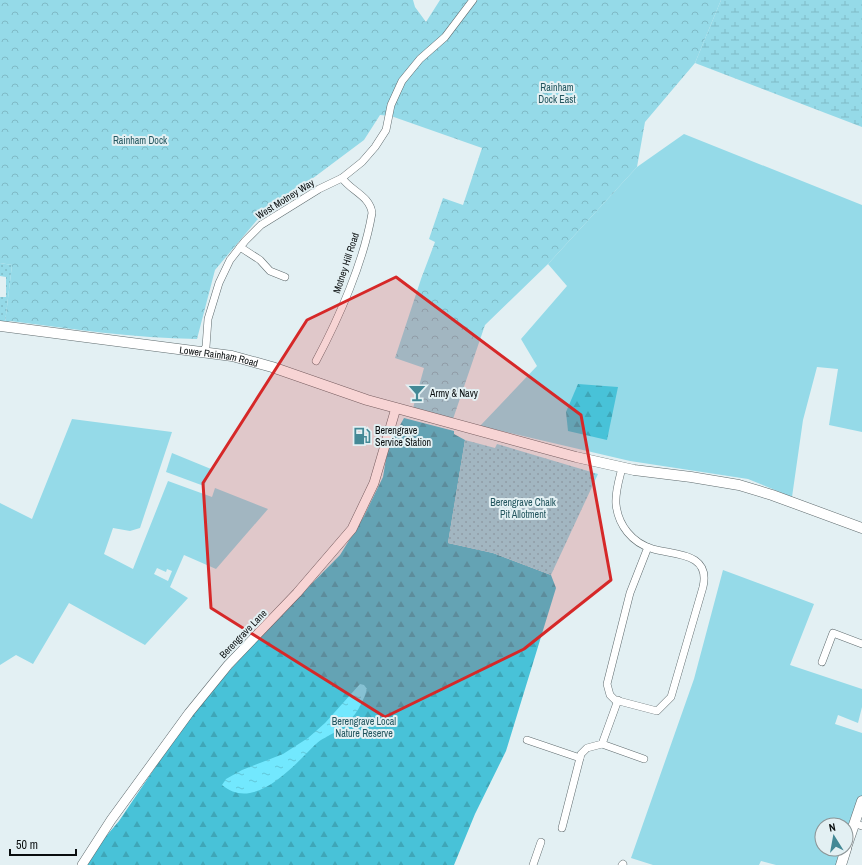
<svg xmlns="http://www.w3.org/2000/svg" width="862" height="865" font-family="'Archivo Narrow',sans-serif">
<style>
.grass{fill:#95dae8;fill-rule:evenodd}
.forest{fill:url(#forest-firs)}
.wetland{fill:url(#wetland-marsh)}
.park{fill:url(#park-crowns)}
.garden{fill:url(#garden-dots)}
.water{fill:url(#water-ripples)}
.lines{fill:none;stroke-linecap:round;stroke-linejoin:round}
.minor-casing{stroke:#5f6b6e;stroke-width:8}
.tertiary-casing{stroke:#5f6b6e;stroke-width:10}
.secondary-casing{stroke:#5f6b6e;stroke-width:11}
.minor{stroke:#fff;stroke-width:7}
.tertiary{stroke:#fff;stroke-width:9}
.secondary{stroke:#fff;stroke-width:10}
.marked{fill:#d62828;fill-opacity:0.2;stroke:#d62828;stroke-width:3;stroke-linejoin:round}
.labels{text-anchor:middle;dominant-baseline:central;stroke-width:4;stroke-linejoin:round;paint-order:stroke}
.park-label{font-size:10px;fill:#22555e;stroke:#e3f0f3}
.street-label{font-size:10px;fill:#090d0e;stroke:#e3f0f3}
.poi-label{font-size:10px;fill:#090d0e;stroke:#e3f0f3;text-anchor:start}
</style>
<defs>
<pattern id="forest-firs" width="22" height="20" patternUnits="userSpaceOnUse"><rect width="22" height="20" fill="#48c2d8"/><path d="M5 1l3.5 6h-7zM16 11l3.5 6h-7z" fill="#3ea6b8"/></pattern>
<pattern id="wetland-marsh" width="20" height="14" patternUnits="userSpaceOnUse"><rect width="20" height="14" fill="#95dae8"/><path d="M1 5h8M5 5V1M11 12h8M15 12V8" fill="none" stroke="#7fbac6"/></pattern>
<pattern id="park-crowns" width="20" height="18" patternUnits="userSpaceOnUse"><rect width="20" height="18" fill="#95dae8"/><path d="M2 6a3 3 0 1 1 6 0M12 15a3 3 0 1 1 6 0" fill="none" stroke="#7fbac6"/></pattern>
<pattern id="garden-dots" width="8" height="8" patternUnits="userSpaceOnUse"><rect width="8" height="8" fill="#95dae8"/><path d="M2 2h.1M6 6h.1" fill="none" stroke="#7fbac6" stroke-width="1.8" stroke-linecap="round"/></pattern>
<pattern id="water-ripples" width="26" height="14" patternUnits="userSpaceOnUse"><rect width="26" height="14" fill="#72e8fe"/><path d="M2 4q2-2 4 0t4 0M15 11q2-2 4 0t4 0" fill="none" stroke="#61c6d8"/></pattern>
</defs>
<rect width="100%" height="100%" fill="#e3f0f3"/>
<g class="grass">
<polygon points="684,134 862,205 862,432 829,425 838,369 817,367 803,420 792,497 748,479 630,461 480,426 537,366 521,339 567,286 548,264 637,167"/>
<path d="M 72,419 L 172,432 L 140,528 L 130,531 L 113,528 L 104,554 L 133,569 L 168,481 L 212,497 L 215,488 L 268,509 L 216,569 L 184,555 L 170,587 L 188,598 L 145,645 L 69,603 L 33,664 L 16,655 L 0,665 L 0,503 L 32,519 ZM 157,568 L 166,572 L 167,569 L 172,571 L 168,581 L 154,574 Z"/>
<polygon points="172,453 211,469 204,486 166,472"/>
<polygon points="723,570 814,604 790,665 862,689 862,707 858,723 838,715 835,724 862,733 862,797 846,838 846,825 822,825 822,849 842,849 836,865 776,865 761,861 759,865 653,865 631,858 694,679"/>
</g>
<g class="forest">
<polygon points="578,384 618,387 607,440 568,431 566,412"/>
<polygon points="404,418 454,431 454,434 465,440 448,543 493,553 551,575 556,588 506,751 475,814 454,865 87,865 97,847 119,821 169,747 207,696 266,630 340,555 364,516 383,477 388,447"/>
</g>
<polygon class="wetland" points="721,0 862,0 862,127 695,63"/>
<path class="park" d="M 0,0 L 413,0 L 415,7 L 426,22 L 440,0 L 721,0 L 695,63 L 645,122 L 637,167 L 548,264 L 485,325 L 453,419 L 413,408 L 424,368 L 395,358 L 421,279 L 435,242 L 429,239 L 443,198 L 463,205 L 482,148 L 391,116 L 380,115 L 364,140 L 257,220 L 215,270 L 197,339 C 134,338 72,329 10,321 L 5,323 L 12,265 L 0,263 Z"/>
<g class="garden">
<polygon points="0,263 12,265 5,323 0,322 0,297 6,297 6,277 0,276"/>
<polygon points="465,440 495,448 497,444 598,474 551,575 493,553 448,543"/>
</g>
<path class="water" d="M 360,684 L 364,685 L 367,689 C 361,709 352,721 335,732 C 329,736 321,739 316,744 C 295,764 255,813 222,785 L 226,779 L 242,770 L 283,754 L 308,738 L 325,723 Z"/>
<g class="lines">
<g class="minor-casing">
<g id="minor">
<polyline points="240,247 260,260 270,271 285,277"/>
<polyline points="202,352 206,347 208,319 219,283 230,260 245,241 261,225 319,189 342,178 362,162 375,147 386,130 391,105 402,81 420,59 445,37 473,0"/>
<path d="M 316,361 C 339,318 364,261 372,213 C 370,196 351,191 342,178"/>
<path d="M 622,468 C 619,480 615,492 616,504 C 618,525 632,543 653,549 C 674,555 711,552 703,587 L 671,697 L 657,711 L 615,700 L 610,695 L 607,684 L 630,593 L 648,547"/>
<polyline points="822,662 833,633 862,644"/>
<polyline points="527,740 580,758"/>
<polyline points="602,744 644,759"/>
<polyline points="854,823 862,826"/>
<polyline points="562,828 581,754 587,748 602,744 618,700"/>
<polyline points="533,865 541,842"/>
<polyline points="622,865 623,864"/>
</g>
</g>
<g class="tertiary-casing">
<polyline id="tertiary" points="82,865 111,820 189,713 228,665 297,593 352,529 374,483 396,408"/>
</g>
<g class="secondary-casing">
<g id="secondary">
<path id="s1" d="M 0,326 L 232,356 L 272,367 L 367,400 L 576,457 L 634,470 L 691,477 L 739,485 L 772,495 L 862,528"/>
<polyline points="846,848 862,801"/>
<polyline points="841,865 846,849"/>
</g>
</g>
<use href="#minor" class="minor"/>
<use href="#tertiary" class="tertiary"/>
<use href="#secondary" class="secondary"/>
</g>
<path class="marked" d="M 396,277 L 581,415 L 611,580 L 524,649 L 385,717 L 211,608 L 203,483 L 307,320 Z"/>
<defs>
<g id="bar-bare" transform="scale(1.38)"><path d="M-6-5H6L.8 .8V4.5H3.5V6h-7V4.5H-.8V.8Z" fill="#448996" stroke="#e3f0f3" stroke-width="2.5" paint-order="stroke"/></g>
<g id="fuel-bare" transform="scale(1.38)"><path d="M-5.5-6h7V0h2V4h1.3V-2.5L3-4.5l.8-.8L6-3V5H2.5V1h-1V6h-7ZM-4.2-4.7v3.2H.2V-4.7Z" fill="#448996" stroke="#e3f0f3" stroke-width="2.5" paint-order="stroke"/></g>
</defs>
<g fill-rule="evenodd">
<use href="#bar-bare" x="417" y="393"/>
<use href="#fuel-bare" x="362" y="436"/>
</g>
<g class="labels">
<g class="park-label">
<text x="557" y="87">Rainham<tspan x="557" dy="12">Dock East</tspan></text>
<text x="140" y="140">Rainham Dock</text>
<text x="523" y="502">Berengrave Chalk<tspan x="523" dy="12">Pit Allotment</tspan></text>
<text x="364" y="721">Berengrave Local<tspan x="364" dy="12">Nature Reserve</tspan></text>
</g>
<g class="street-label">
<text transform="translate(285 199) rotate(-32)">West Motney Way</text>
<text transform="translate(346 263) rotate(-72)">Motney Hill Road</text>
<text stroke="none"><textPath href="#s1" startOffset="221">Lower Rainham Road</textPath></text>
<text transform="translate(243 634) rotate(-46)">Berengrave Lane</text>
</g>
<g class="poi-label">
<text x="430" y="393">Army &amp; Navy</text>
<text x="375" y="430">Berengrave<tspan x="375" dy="12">Service Station</tspan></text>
</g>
</g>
<g transform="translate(834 837) rotate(349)"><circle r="19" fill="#e3f0f3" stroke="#8c9597"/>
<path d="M0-3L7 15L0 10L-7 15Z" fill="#448996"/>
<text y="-6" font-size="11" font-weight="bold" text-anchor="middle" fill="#090d0e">N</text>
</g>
<path d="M10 849v6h66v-6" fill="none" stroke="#090d0e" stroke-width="2"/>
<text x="16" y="849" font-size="12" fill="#090d0e" stroke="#e3f0f3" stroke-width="3" paint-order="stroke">50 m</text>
</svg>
